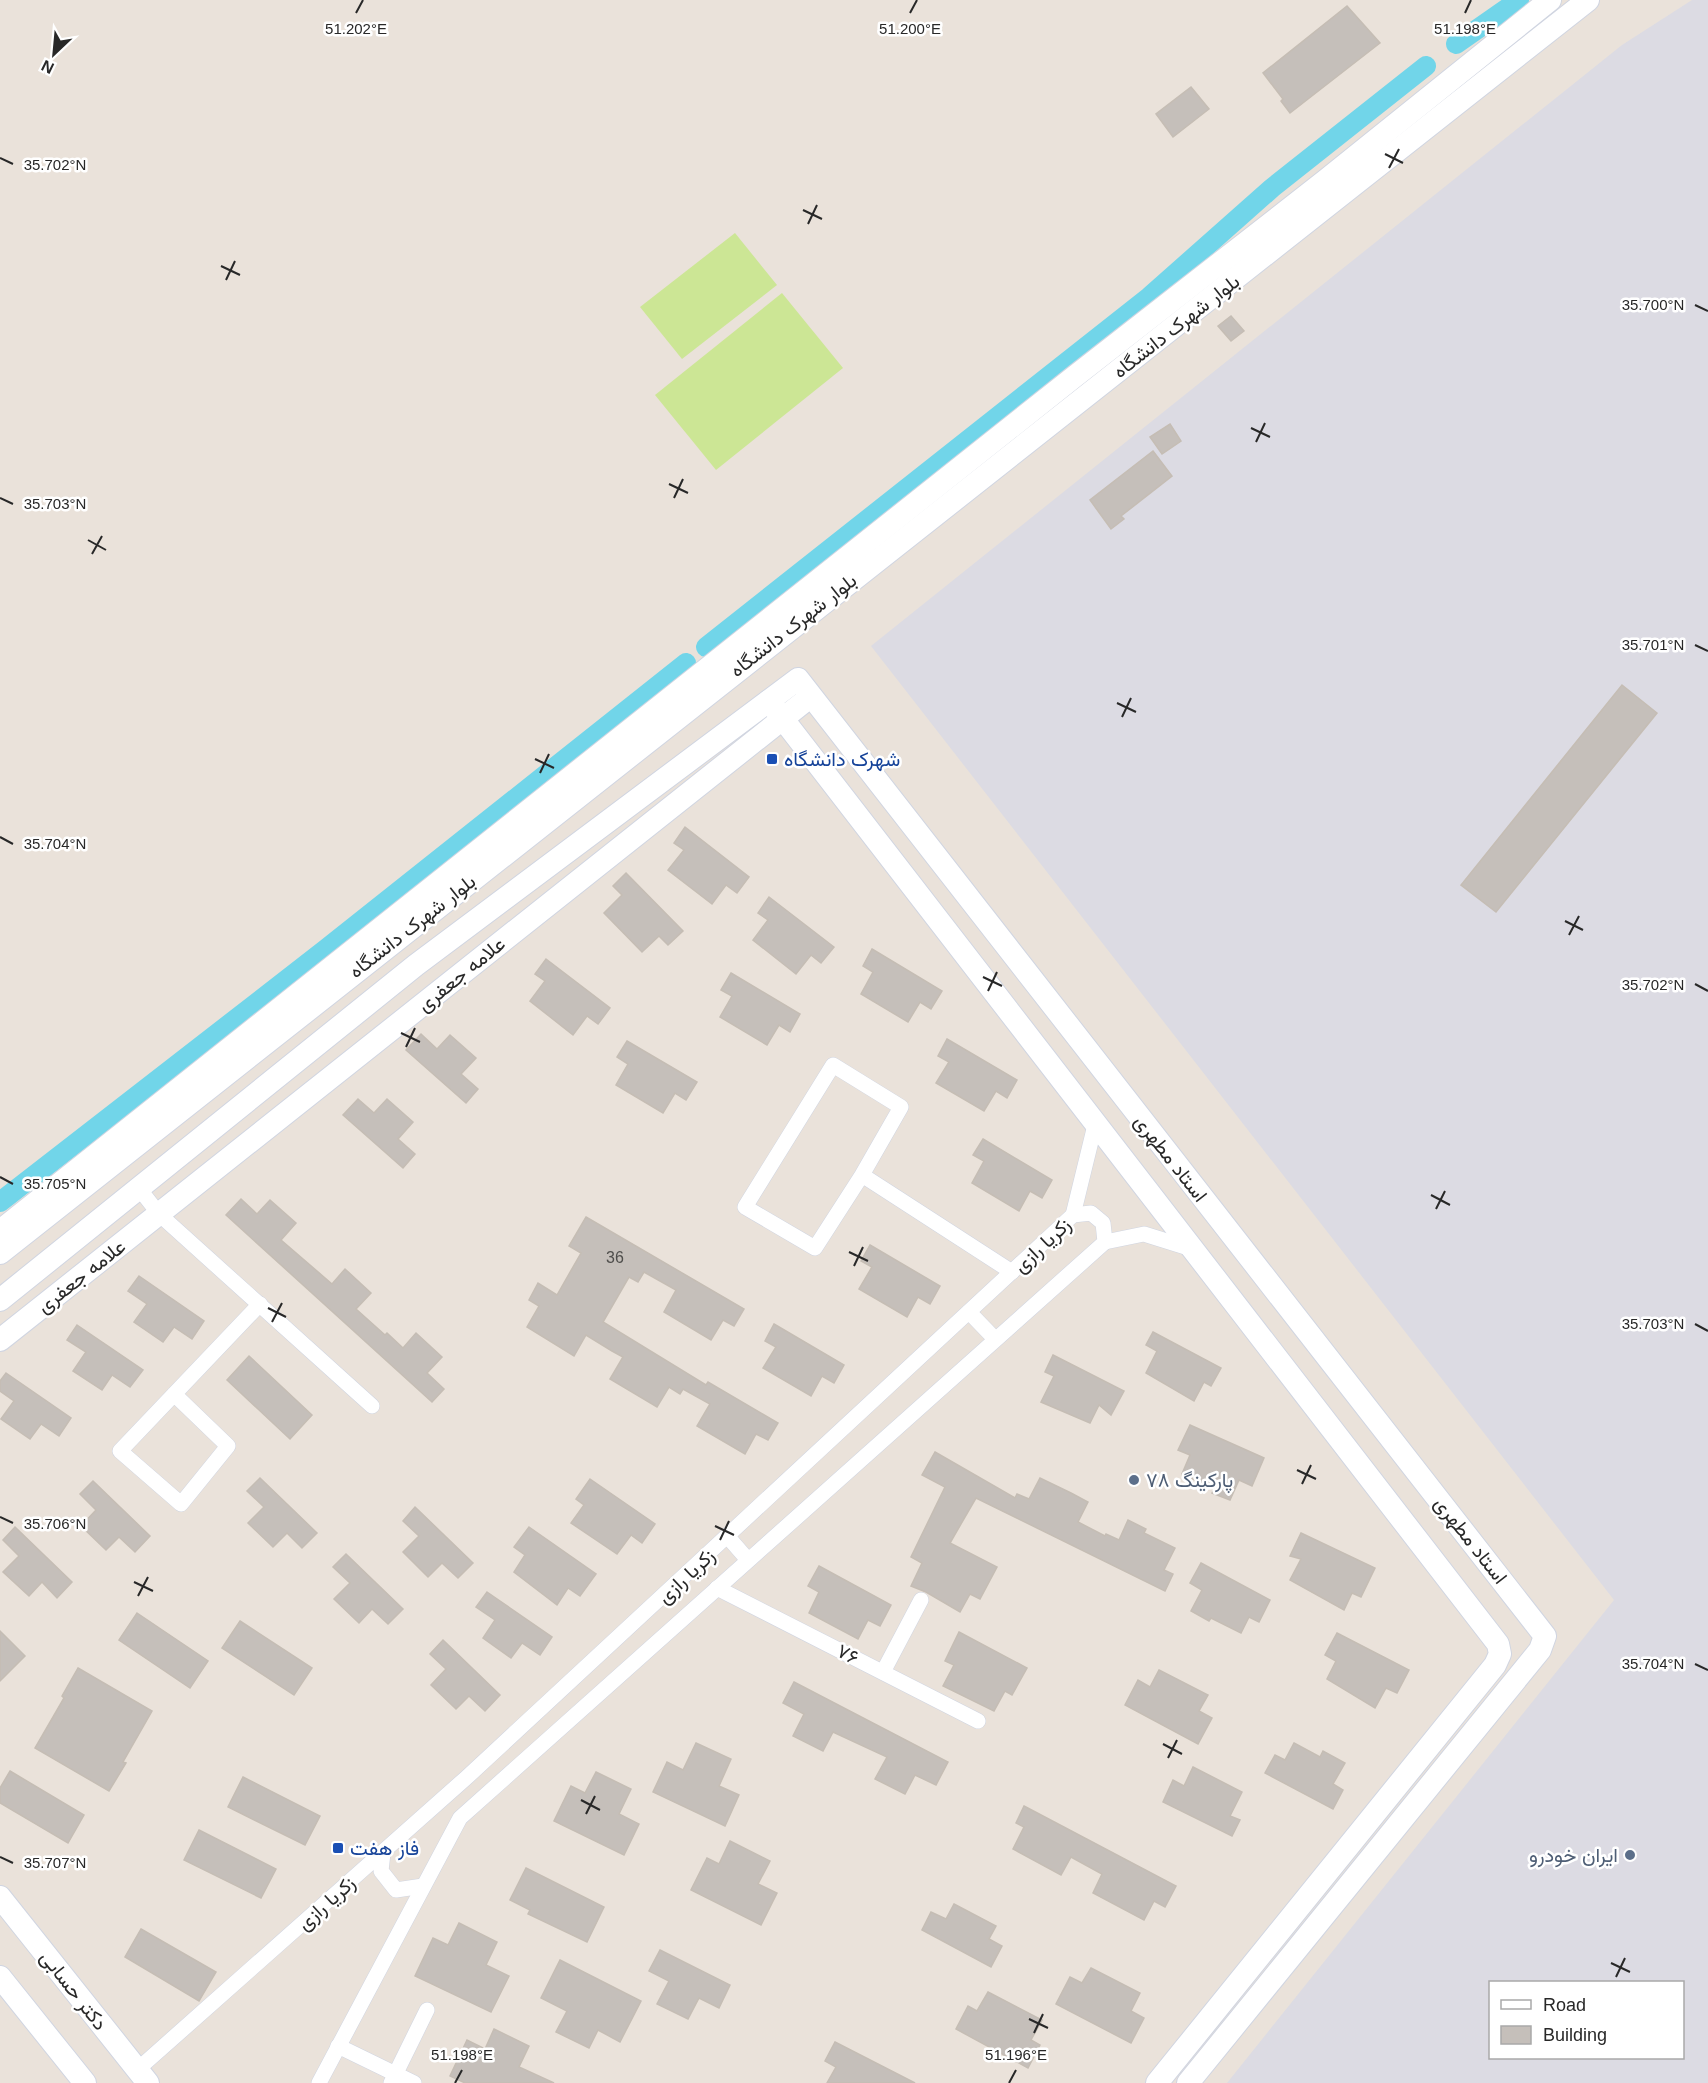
<svg xmlns="http://www.w3.org/2000/svg" width="1708" height="2083" font-family="Arial,Vazirmatn,sans-serif">
<style>
.industrial{fill:#dcdbe3;fill-rule:evenodd}
.pitch{fill:#cce695}
.lines{fill:none;stroke-linecap:round;stroke-linejoin:round}
.canal{stroke:#71d5e9;stroke-width:20}
.building{fill:#c5bfba;stroke:#c5bdb4;stroke-width:1.5}
.street-casing{stroke:#d0d5e1;stroke-width:16}
.secondary-casing{stroke:#d0d5e1;stroke-width:24}
.street{stroke:#fff;stroke-width:15}
.secondary{stroke:#fff;stroke-width:22}
.ticks{fill:none;stroke:#282828;stroke-width:2}
.transit-dot{fill:#1a4fb4;stroke:#fff;stroke-width:2}
.service-dot{fill:#5c6f8a;stroke:#fff;stroke-width:2}
.labels{text-anchor:middle;dominant-baseline:central;stroke-width:5;stroke-linejoin:round;paint-order:stroke}
.number-label{font-size:16px;fill:#4f4e4c}
.street-label{font-size:20px;fill:#282828;stroke:#fff}
.transit-label{font-size:20px;fill:#164399;stroke:#fff;text-anchor:start}
.service-label{font-size:20px;fill:#4e5e75;stroke:#fff;text-anchor:start}
.ticks-label{font-size:15px;text-anchor:middle;fill:#282828;stroke:#fff;stroke-width:5;stroke-linejoin:round;paint-order:stroke}
</style>
<rect width="100%" height="100%" fill="#eae2da"/>
<path class="industrial" d="M 1692,0 L 1708,0 L 1708,2083 L 1227,2083 L 1614,1600 L 871,646 L 1622,45 ZM 1490,1982 L 1682,1982 L 1682,2058 L 1490,2058 Z"/>
<g class="pitch">
<polygon points="735,233 777,285 682,359 640,307"/>
<polygon points="782,293 843,368 716,470 655,395"/>
</g>
<g class="lines">
<g class="canal">
<polyline points="1456,44 1519,0"/>
<polyline points="706,647 1149,297 1272,188 1426,66"/>
<polyline points="0,1202 326,949 686,663"/>
</g>
</g>
<g class="building">
<polygon points="1347,6 1380,43 1290,113 1281,101 1283,99 1263,73"/>
<polygon points="1191,87 1209,109 1173,137 1156,114"/>
<polygon points="1231,316 1244,331 1231,341 1218,326"/>
<polygon points="1170,424 1181,441 1162,454 1150,437"/>
<polygon points="1153,451 1172,476 1121,516 1124,519 1111,529 1090,500"/>
<polygon points="1622,685 1657,713 1496,912 1461,885"/>
<polygon points="685,827 749,877 737,893 726,885 712,904 668,870 684,850 674,843"/>
<polygon points="626,873 683,931 668,945 659,936 642,952 604,913 622,895 613,886"/>
<polygon points="769,897 834,947 821,963 811,955 796,974 753,940 768,920 758,913"/>
<polygon points="872,949 942,991 931,1009 920,1002 908,1022 861,994 873,972 863,966"/>
<polygon points="546,959 610,1008 598,1024 587,1016 573,1035 530,1001 545,981 535,974"/>
<polygon points="731,973 800,1014 790,1032 779,1025 767,1045 720,1017 732,996 721,990"/>
<polygon points="421,1034 437,1049 450,1035 476,1058 461,1074 478,1089 466,1103 406,1050"/>
<polygon points="947,1039 1017,1080 1007,1098 996,1091 984,1111 936,1083 949,1062 938,1056"/>
<polygon points="627,1041 697,1082 686,1100 675,1093 663,1113 616,1085 628,1064 617,1057"/>
<polygon points="358,1099 374,1113 387,1099 413,1122 398,1139 415,1154 403,1168 343,1115"/>
<polygon points="983,1139 1052,1180 1042,1198 1030,1191 1019,1211 972,1183 984,1161 973,1155"/>
<polygon points="241,1199 257,1214 270,1200 296,1223 281,1240 332,1284 345,1269 371,1293 356,1309 385,1335 387,1333 403,1348 416,1333 442,1357 427,1373 444,1389 432,1402 226,1215"/>
<polygon points="586,1217 744,1309 734,1326 723,1320 711,1340 664,1312 676,1290 644,1272 638,1282 629,1277 603,1322 706,1385 708,1382 778,1423 768,1440 756,1434 745,1454 697,1426 710,1404 683,1389 680,1394 669,1387 657,1407 610,1379 623,1357 612,1351 586,1335 574,1356 527,1327 539,1306 529,1300 538,1283 557,1295 581,1253 569,1246"/>
<polygon points="870,1245 940,1286 930,1304 918,1297 907,1317 859,1289 872,1267 861,1261"/>
<polygon points="139,1276 204,1321 192,1339 174,1327 163,1342 134,1322 147,1304 128,1291"/>
<polygon points="774,1324 844,1365 834,1383 822,1376 811,1396 763,1368 776,1347 765,1341"/>
<polygon points="77,1325 143,1370 130,1387 112,1375 102,1390 73,1371 86,1352 67,1340"/>
<polygon points="1153,1332 1221,1368 1211,1386 1204,1382 1194,1401 1146,1373 1157,1351 1146,1345"/>
<polygon points="1053,1355 1124,1391 1111,1415 1099,1405 1090,1423 1041,1402 1054,1376 1045,1372"/>
<polygon points="249,1356 312,1415 290,1439 227,1380"/>
<polygon points="6,1373 71,1418 59,1436 41,1424 30,1439 1,1419 14,1401 0,1391 0,1381"/>
<polygon points="1190,1425 1264,1458 1252,1486 1239,1480 1230,1500 1212,1493 1214,1489 1182,1474 1190,1455 1178,1450"/>
<polygon points="935,1452 1015,1498 1017,1494 1029,1499 1040,1478 1071,1493 1088,1502 1078,1522 1105,1536 1106,1534 1119,1540 1128,1520 1146,1529 1144,1533 1175,1548 1164,1570 1173,1574 1165,1591 976,1498 950,1543 997,1567 980,1599 970,1594 960,1612 926,1592 911,1586 922,1563 911,1557 945,1487 922,1475"/>
<polygon points="260,1478 317,1533 302,1548 287,1533 273,1547 248,1523 264,1507 247,1491"/>
<polygon points="590,1479 655,1524 642,1543 631,1535 617,1554 571,1523 584,1505 576,1499"/>
<polygon points="93,1481 150,1536 135,1552 119,1537 106,1550 81,1526 96,1510 80,1494"/>
<polygon points="415,1507 473,1563 458,1578 442,1563 428,1577 403,1552 419,1536 403,1521"/>
<polygon points="15,1527 72,1582 57,1598 42,1582 29,1596 3,1572 19,1556 3,1540"/>
<polygon points="529,1527 596,1574 580,1596 568,1588 557,1605 514,1572 525,1555 514,1547"/>
<polygon points="1301,1533 1375,1568 1361,1597 1352,1593 1344,1610 1290,1580 1301,1559 1290,1556"/>
<polygon points="346,1554 403,1609 388,1624 372,1609 359,1623 334,1599 350,1583 333,1567"/>
<polygon points="1201,1563 1270,1600 1259,1622 1249,1617 1241,1633 1211,1618 1209,1621 1191,1611 1202,1590 1190,1583"/>
<polygon points="819,1566 891,1605 880,1626 868,1620 858,1639 809,1613 819,1592 808,1586"/>
<polygon points="487,1592 552,1637 540,1655 522,1643 511,1658 483,1638 495,1620 476,1607"/>
<polygon points="137,1613 208,1661 190,1688 119,1640"/>
<polygon points="240,1621 312,1668 294,1695 222,1648"/>
<polygon points="0,1631 25,1656 0,1681"/>
<polygon points="959,1632 1027,1668 1012,1695 1005,1691 994,1711 943,1686 954,1665 945,1661"/>
<polygon points="1337,1633 1409,1670 1397,1693 1386,1688 1375,1708 1327,1679 1336,1661 1325,1655"/>
<polygon points="443,1640 500,1695 485,1711 469,1696 456,1709 431,1685 446,1669 430,1654"/>
<polygon points="78,1668 152,1711 123,1762 126,1763 109,1791 35,1748 64,1698 62,1696"/>
<polygon points="1159,1670 1208,1695 1199,1711 1212,1718 1198,1744 1125,1705 1138,1680 1150,1687"/>
<polygon points="794,1682 948,1762 936,1785 915,1775 905,1794 875,1779 887,1757 833,1732 823,1751 793,1736 804,1714 783,1703"/>
<polygon points="696,1743 731,1759 719,1786 739,1795 725,1826 653,1792 667,1762 683,1770"/>
<polygon points="1294,1743 1320,1757 1323,1751 1345,1763 1333,1784 1343,1790 1333,1809 1265,1773 1275,1755 1285,1760"/>
<polygon points="1193,1767 1242,1792 1230,1816 1240,1820 1232,1836 1163,1802 1173,1780 1184,1786"/>
<polygon points="10,1771 84,1815 68,1843 0,1803 0,1788"/>
<polygon points="596,1772 631,1789 619,1814 639,1824 624,1855 554,1821 571,1786 585,1793"/>
<polygon points="243,1777 320,1816 305,1845 228,1807"/>
<polygon points="1024,1806 1176,1886 1165,1907 1154,1901 1144,1920 1093,1893 1102,1874 1071,1857 1061,1875 1013,1849 1024,1827 1016,1823"/>
<polygon points="199,1830 276,1869 261,1898 184,1860"/>
<polygon points="730,1841 770,1861 758,1884 777,1893 761,1925 691,1890 707,1858 719,1864"/>
<polygon points="526,1868 604,1907 587,1942 528,1914 530,1910 510,1900"/>
<polygon points="954,1904 996,1926 989,1939 1002,1946 991,1967 922,1930 931,1912 946,1919"/>
<polygon points="459,1923 497,1942 486,1965 509,1976 491,2012 415,1976 433,1938 448,1945"/>
<polygon points="141,1929 216,1972 199,2001 125,1957"/>
<polygon points="660,1950 730,1985 719,2008 699,1998 688,2019 657,2004 669,1981 649,1971"/>
<polygon points="560,1960 641,2001 620,2042 598,2030 589,2048 556,2032 567,2011 541,1998"/>
<polygon points="1091,1968 1140,1993 1131,2011 1144,2018 1131,2043 1056,2004 1070,1977 1082,1983"/>
<polygon points="988,1992 1042,2020 1031,2040 1040,2045 1028,2068 956,2029 968,2006 977,2011"/>
<polygon points="494,2029 529,2046 519,2067 554,2083 465,2083 450,2076 467,2040 485,2049"/>
<polygon points="835,2042 915,2083 827,2083 836,2067 825,2061"/>
</g>
<g class="lines">
<g class="street-casing">
<g id="street">
<polyline points="862,1175 901,1107 833,1065 745,1207 815,1248 862,1175 1012,1272"/>
<polyline points="138,1187 159,1214 372,1406"/>
<polyline points="1073,1215 1095,1125"/>
<polyline points="1105,1242 1144,1234 1192,1249"/>
<polyline points="969,1312 995,1339"/>
<polyline points="174,1394 228,1446 181,1504 120,1451 260,1304"/>
<polyline points="728,1537 748,1560"/>
<polyline points="717,1588 978,1721"/>
<polyline points="883,1672 921,1600"/>
<polyline points="383,1853 381,1871 396,1890 423,1886"/>
<polyline points="338,2046 414,2083"/>
<polyline points="137,2070 466,1778 1073,1215 1091,1213 1103,1223 1105,1242 460,1818 319,2083"/>
<polyline points="391,2083 427,2010"/>
</g>
</g>
<g class="secondary-casing">
<g id="secondary">
<polyline points="769,701 1498,1644 1500,1654 1495,1665 1157,2083"/>
<polyline points="0,1231 1074,377 1325,181 1550,0"/>
<polyline points="0,1253 1588,0"/>
<polyline points="0,1300 416,965 798,679 1545,1636 1540,1650 1188,2083"/>
<polyline points="0,1340 810,697"/>
<polyline points="0,1897 148,2083"/>
<polyline points="0,1977 85,2083"/>
</g>
</g>
<use href="#street" class="street"/>
<use href="#secondary" class="secondary"/>
</g>
<path class="ticks" d="M 356,13 L 363,0M 910,13 L 917,0M 1465,13 L 1471,0M 1385,154 L 1403,163M 0,158 L 13,164M 1389,168 L 1399,149M 803,210 L 822,219M 808,224 L 817,205M 221,266 L 240,275M 226,280 L 235,261M 1695,305 L 1708,311M 1251,428 L 1270,437M 1256,442 L 1265,423M 669,484 L 688,493M 0,498 L 13,504M 674,498 L 683,479M 88,540 L 106,550M 92,554 L 102,536M 1695,645 L 1708,651M 1117,703 L 1136,712M 1122,717 L 1131,698M 535,759 L 554,768M 540,773 L 549,754M 0,837 L 13,844M 1565,921 L 1583,930M 1569,935 L 1579,916M 983,977 L 1002,986M 1695,984 L 1708,991M 988,991 L 997,972M 401,1033 L 420,1042M 406,1047 L 415,1028M 0,1177 L 13,1184M 1431,1195 L 1450,1205M 1436,1209 L 1445,1191M 849,1252 L 868,1261M 854,1266 L 863,1247M 268,1308 L 286,1317M 272,1322 L 282,1303M 1695,1324 L 1708,1331M 1297,1470 L 1316,1479M 1302,1484 L 1311,1465M 0,1517 L 13,1523M 715,1526 L 734,1535M 720,1540 L 729,1521M 134,1582 L 153,1591M 138,1596 L 148,1577M 1695,1664 L 1708,1670M 1163,1744 L 1182,1754M 1168,1758 L 1177,1740M 581,1800 L 600,1810M 586,1814 L 595,1796M 0,1857 L 13,1863M 1611,1963 L 1630,1972M 1616,1977 L 1625,1958M 1029,2019 L 1048,2028M 1034,2033 L 1043,2014M 455,2083 L 462,2070M 1009,2083 L 1016,2070"/>
<g class="transit-dot">
<rect x="766" y="753" width="12" height="12" rx="3"/>
<rect x="332" y="1842" width="12" height="12" rx="3"/>
</g>
<g class="service-dot">
<circle cx="1134" cy="1480" r="6"/>
<circle cx="1630" cy="1855" r="6"/>
</g>
<g class="labels">
<g class="number-label">
<text x="615" y="1257">36</text>
</g>
<g class="street-label">
<text transform="translate(1176 326) rotate(-38)">بلوار شهرک دانشگاه</text>
<text transform="translate(793 625) rotate(-38)">بلوار شهرک دانشگاه</text>
<text transform="translate(412 926) rotate(-38)">بلوار شهرک دانشگاه</text>
<text transform="translate(461 974) rotate(-39)">علامه جعفری</text>
<text transform="translate(1171 1158) rotate(52)">استاد مطهری</text>
<text transform="translate(1042 1245) rotate(-43)">زکریا رازی</text>
<text transform="translate(81 1276) rotate(-38)">علامه جعفری</text>
<text transform="translate(1471 1540) rotate(52)">استاد مطهری</text>
<text transform="translate(686 1576) rotate(-43)">زکریا رازی</text>
<text transform="translate(848 1654) rotate(27)">۷۶</text>
<text transform="translate(326 1903) rotate(-42)">زکریا رازی</text>
<text transform="translate(74 1990) rotate(52)">دکتر حسابی</text>
</g>
<g class="transit-label">
<text x="784" y="759">شهرک دانشگاه</text>
<text x="350" y="1848">فاز هفت</text>
</g>
<g class="service-label">
<text x="1146" y="1480">پارکینگ ۷۸</text>
<text x="1618" y="1855" text-anchor="end">ایران خودرو</text>
</g>
</g>
<g class="ticks-label">
<text x="356" y="34">51.202°E</text>
<text x="910" y="34">51.200°E</text>
<text x="1465" y="34">51.198°E</text>
<text x="55" y="170">35.702°N</text>
<text x="1653" y="310">35.700°N</text>
<text x="55" y="509">35.703°N</text>
<text x="1653" y="650">35.701°N</text>
<text x="55" y="849">35.704°N</text>
<text x="1653" y="990">35.702°N</text>
<text x="55" y="1189">35.705°N</text>
<text x="1653" y="1329">35.703°N</text>
<text x="55" y="1529">35.706°N</text>
<text x="1653" y="1669">35.704°N</text>
<text x="55" y="1868">35.707°N</text>
<text x="462" y="2060">51.198°E</text>
<text x="1016" y="2060">51.196°E</text>
</g>
<rect x="1489" y="1981" width="195" height="78" fill="#ffffff" stroke="#a9a9a9" stroke-width="1.5"/>
<rect x="1501" y="2000" width="30" height="9" fill="#ffffff" stroke="#a9a9a9" stroke-width="1.5"/>
<text x="1543" y="2011" font-size="18" fill="#282828">Road</text>
<rect x="1501" y="2026" width="30" height="18" fill="#c5bfba" stroke="#a9a9a9" stroke-width="1.5"/>
<text x="1543" y="2041" font-size="18" fill="#282828">Building</text>
<g transform="translate(54 54) rotate(206)" stroke="#ffffff" stroke-width="4.5" paint-order="stroke">
<path d="M0-4.5L10 22L0 15L-10 22Z" fill="#282828"/>
<text y="-9" font-size="16" font-weight="bold" text-anchor="middle" fill="#282828">N</text>
</g>
</svg>
